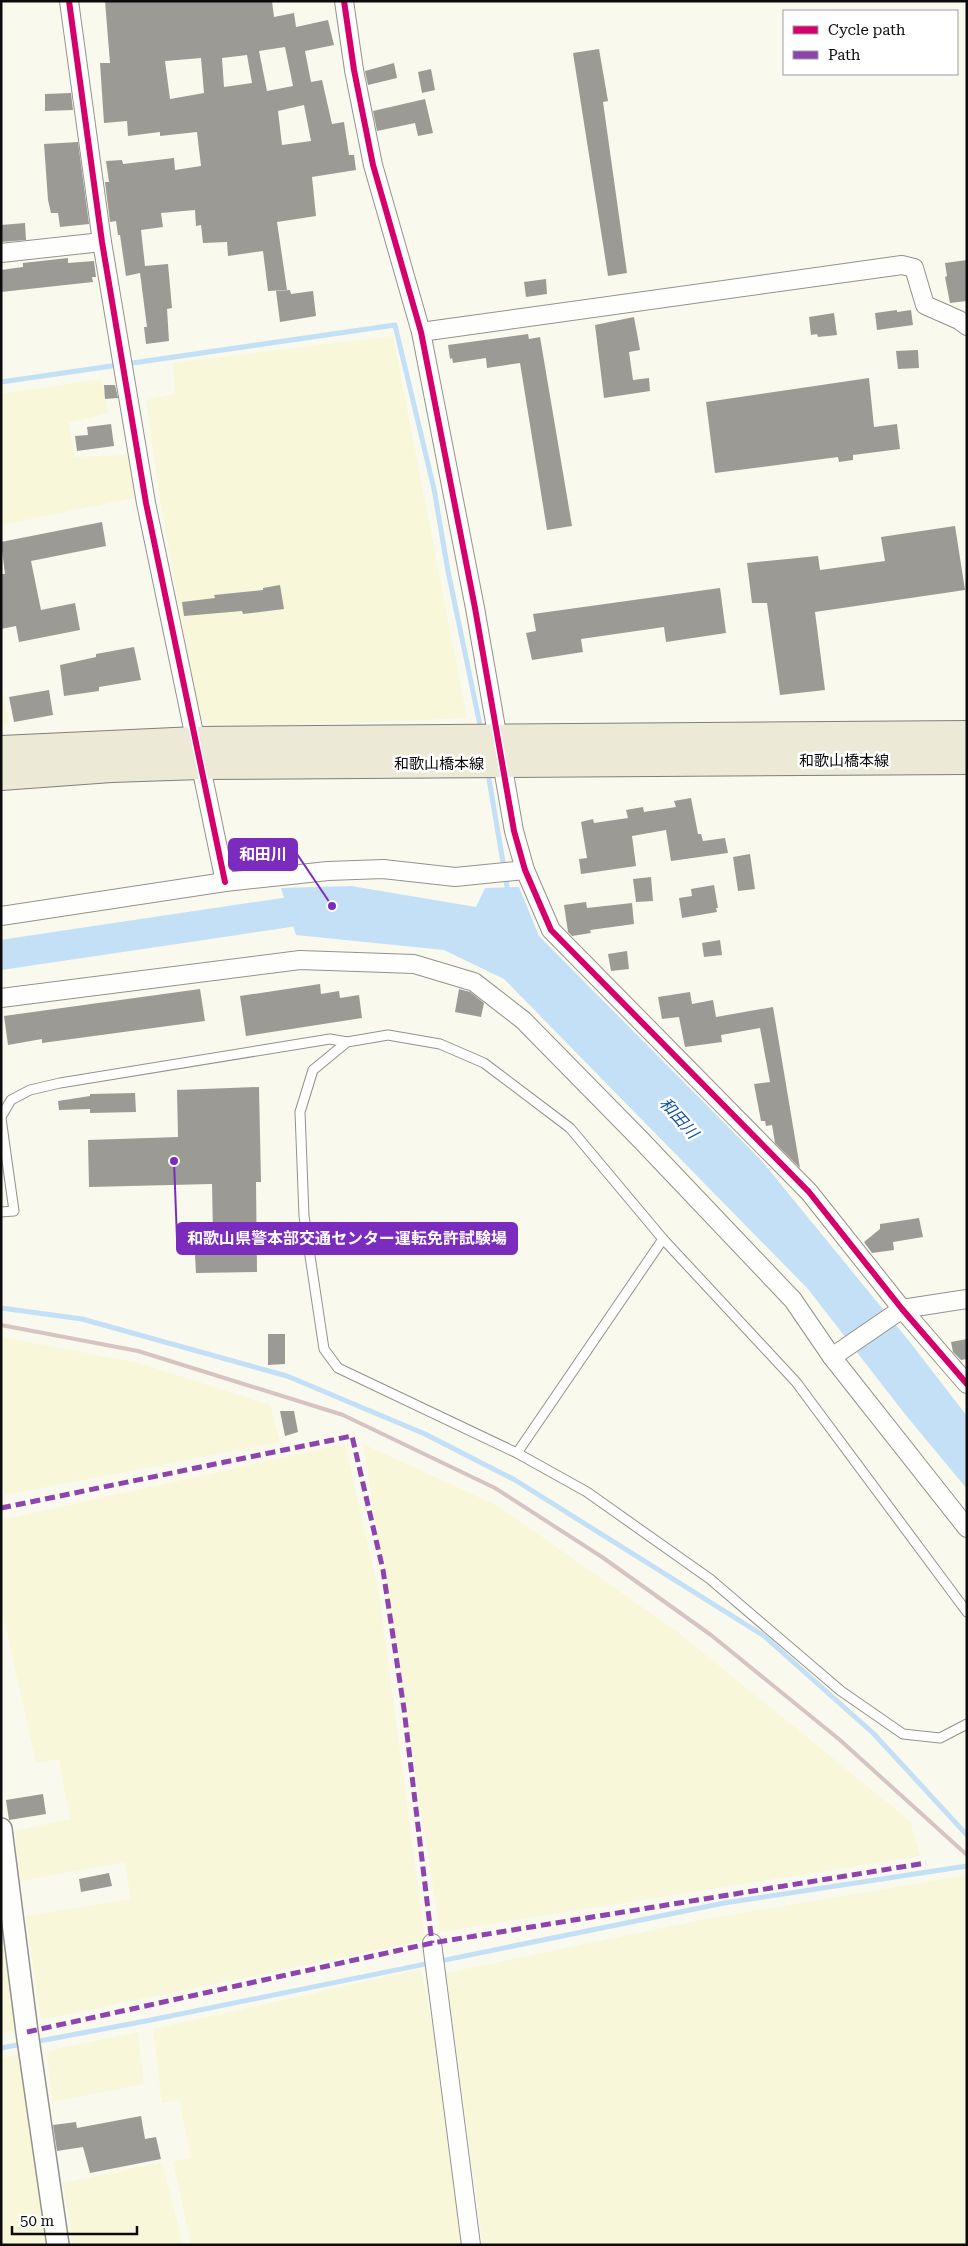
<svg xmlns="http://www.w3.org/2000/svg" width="968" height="2246" font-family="'Roboto Serif','Noto Sans JP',serif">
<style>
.farmland{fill:#f8f7d9}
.water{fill:#c3e0f6}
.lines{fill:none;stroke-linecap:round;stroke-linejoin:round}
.stream{stroke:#c3e0f6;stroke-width:5}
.river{stroke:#c3e0f6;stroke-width:30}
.building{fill:#9c9a94;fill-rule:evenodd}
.service-casing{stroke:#93928d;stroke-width:11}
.minor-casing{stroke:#93928d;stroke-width:20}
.tertiary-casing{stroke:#93928d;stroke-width:24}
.primary-casing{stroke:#807f7a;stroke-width:30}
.service{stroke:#fefefc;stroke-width:9}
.minor{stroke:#fefefc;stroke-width:18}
.tertiary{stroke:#fefefc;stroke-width:21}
.primary{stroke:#ece9d6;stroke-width:28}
.rail{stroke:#d7c4c2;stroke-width:4}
.quiet{stroke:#8e44ad;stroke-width:5;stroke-dasharray:10 5;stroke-linecap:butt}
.cycleway-casing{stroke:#fff;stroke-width:9}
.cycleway{stroke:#d6006c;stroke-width:6}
.labels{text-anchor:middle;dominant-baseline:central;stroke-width:5;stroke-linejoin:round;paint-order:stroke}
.street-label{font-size:15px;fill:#0b0b0b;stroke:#fff}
.water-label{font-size:16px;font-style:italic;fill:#0f54a1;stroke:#fff}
.leader{fill:none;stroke:#7b2cbf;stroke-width:2}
.callout-dot{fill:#7b2cbf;stroke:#fff;stroke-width:2}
.callout{fill:#7b2cbf;stroke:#7b2cbf;stroke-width:2}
.callout-label{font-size:16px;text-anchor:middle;font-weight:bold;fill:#fff}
</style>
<rect width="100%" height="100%" fill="#faf9ee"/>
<g class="farmland">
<polygon points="393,336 467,718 212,728 199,716 160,500 146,400 175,394 173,363"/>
<polygon points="102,379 108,413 69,423 74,457 128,455 134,498 1,525 1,394"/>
<polygon points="1,683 9,724 1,725"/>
<polygon points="1,1337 139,1363 270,1405 280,1442 5,1495 1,1474"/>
<polygon points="345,1444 379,1593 425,1940 41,2020 26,1916 131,1899 125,1862 20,1881 15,1831 70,1819 59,1759 36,1763 1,1605 1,1520"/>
<polygon points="363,1444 498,1506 679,1633 910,1821 920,1856 440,1932"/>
<polygon points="967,1875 967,2245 483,2245 446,1973 701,1920"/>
<polygon points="6,1915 18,2030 1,2033 1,1916"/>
<polygon points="421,1969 432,2026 461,2245 191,2245 173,2162 191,2158 179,2100 162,2103 153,2029"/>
<polygon points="138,2032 144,2084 52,2102 47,2051"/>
<polygon points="20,2054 51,2245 1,2245 1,2058"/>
<polygon points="162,2162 183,2245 73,2245 63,2183"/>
</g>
<polygon class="water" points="351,886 476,907 485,888 519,887 539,936 761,1160 909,1341 967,1416 967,1489 904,1413 808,1289 504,979 444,950 296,935 281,888"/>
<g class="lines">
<g class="stream">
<polyline points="1,382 395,325 434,489 448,571 480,725"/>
<polyline points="489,779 508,892"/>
<polyline points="1,1308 82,1319 287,1376 425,1434 515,1480 764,1636 873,1733 967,1835"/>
<polyline points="34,2042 146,2021 724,1903 967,1866"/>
<polyline points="1,2048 23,2044"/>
</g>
<polyline class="river" points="1,955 330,906"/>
</g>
<g class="building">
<path d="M 105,1 L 272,1 L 274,17 L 294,13 L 296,27 L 328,20 L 334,45 L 305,51 L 311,82 L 322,80 L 332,124 L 344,122 L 349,155 L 354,155 L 356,170 L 312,177 L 316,216 L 277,222 L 287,290 L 268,291 L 263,251 L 228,256 L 227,242 L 203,243 L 201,225 L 196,226 L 195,210 L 161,213 L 163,227 L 141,230 L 145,266 L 168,264 L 172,308 L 167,309 L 169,341 L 146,344 L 144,327 L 147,327 L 140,273 L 126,276 L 120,235 L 118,235 L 116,221 L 110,222 L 105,182 L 109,182 L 106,161 L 122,160 L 123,164 L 174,158 L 175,170 L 201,166 L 197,132 L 160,136 L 160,132 L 128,136 L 127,121 L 104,123 L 100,63 L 110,63 ZM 285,47 L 293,86 L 267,91 L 259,51 ZM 247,55 L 252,83 L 224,87 L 222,58 ZM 201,58 L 204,93 L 170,99 L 165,61 ZM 304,105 L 311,141 L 282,145 L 278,111 Z"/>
<polygon points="599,49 608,101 603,102 627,273 608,276 573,53"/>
<polygon points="394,63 397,78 368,85 365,71"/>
<polygon points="431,69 435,90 422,93 418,72"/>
<polygon points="71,93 73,110 45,111 45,94"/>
<polygon points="425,99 433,133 418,136 415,123 377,131 373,111"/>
<polygon points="78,142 89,224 60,227 58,213 51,213 48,200 44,144"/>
<polygon points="25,223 26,240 1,242 1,225"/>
<polygon points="68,258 68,263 94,261 96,277 92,277 93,282 1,292 1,270 23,267 23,263"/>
<polygon points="967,260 967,301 950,303 945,277 947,276 945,263"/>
<polygon points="546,279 547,294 526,297 524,282"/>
<polygon points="290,290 291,294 313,291 316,316 280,322 276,291"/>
<polygon points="897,310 897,312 911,310 913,325 877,330 875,313"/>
<polygon points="834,313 837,335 818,337 817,334 811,335 809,317"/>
<polygon points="634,317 640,350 629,352 633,380 649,378 650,391 604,398 595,325"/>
<polygon points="528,334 529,339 540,337 572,526 547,530 520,363 487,368 486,358 453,363 452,358 450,359 448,345"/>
<polygon points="918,350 919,368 898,369 896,351"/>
<polygon points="869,378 874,427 897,424 900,449 853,455 853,460 839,462 838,457 715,473 706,402"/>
<polygon points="104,385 115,385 118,398 105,399"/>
<polygon points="111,424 114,446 77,451 75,436 88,435 87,427"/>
<polygon points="102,522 106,546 31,561 41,610 75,603 80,630 19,642 16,626 1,629 1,574 5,574 1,542"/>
<polygon points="955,526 965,590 815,612 825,690 780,695 767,603 752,603 747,563 818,556 820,570 885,561 881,537"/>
<polygon points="280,585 284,609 243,614 242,611 184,616 182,602 215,598 214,595 263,590 263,588"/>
<polygon points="720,588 726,633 666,642 664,627 581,639 583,652 532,660 526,633 536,631 533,614"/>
<polygon points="134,647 141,680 99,687 99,691 64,696 60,665 96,657 96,654"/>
<polygon points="49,690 53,715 14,722 9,697"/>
<polygon points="691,798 698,834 701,834 703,841 725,838 728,853 671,861 666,830 632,836 636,866 581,874 579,859 587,858 581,822 593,819 594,823 628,818 626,810 643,807 644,812 676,807 674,801"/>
<polygon points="750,854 755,889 738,891 733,857"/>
<polygon points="651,877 653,901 636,902 633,879"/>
<polygon points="714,885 718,908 716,908 717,912 682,918 679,898 692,896 691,889"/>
<polygon points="586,902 587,908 632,903 634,924 590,930 591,933 572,936 568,932 564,905"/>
<polygon points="720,940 722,955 704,957 702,943"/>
<polygon points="627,951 629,969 611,971 608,954"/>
<polygon points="320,984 321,994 339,991 340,998 359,995 362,1018 246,1036 240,996"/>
<polygon points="200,989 205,1021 42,1043 42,1039 8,1045 4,1016"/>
<polygon points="459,989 470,992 484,1003 481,1017 455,1012"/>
<polygon points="690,992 692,1004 713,1000 716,1017 773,1007 800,1168 775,1143 772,1125 766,1126 765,1121 761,1121 754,1084 770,1082 760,1028 721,1035 722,1042 685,1047 679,1017 662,1019 658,997"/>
<polygon points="259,1087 261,1182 256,1182 257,1272 196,1273 194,1236 213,1235 212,1184 89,1187 88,1140 178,1137 177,1090"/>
<polygon points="135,1093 136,1112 90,1113 90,1109 59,1110 58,1101 90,1096 90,1094"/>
<polygon points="919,1218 923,1237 893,1242 894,1250 872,1253 864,1242 880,1229 880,1224"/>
<polygon points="268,1334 285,1334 285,1364 268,1365"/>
<polygon points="967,1339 967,1359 961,1360 953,1352 951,1342"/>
<polygon points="280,1411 294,1411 298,1432 285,1436"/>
<polygon points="43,1794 46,1814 9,1820 6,1800"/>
<polygon points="109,1873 112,1886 81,1892 79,1879"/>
<polygon points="141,2116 145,2139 156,2137 161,2159 90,2173 83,2147 57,2151 53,2125 76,2122 77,2128"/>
</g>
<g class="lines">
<g class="service-casing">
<g id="service">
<polyline points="1,1117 11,1100 30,1090 60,1083 330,1039 347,1042"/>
<polyline points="1,1118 14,1211 1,1212"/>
<polyline points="517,1453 663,1239"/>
<polyline points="967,1612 796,1382 663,1239 570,1128 484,1063 440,1044 388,1035 347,1042 313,1070 300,1112 304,1216 324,1349 338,1368 517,1453 587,1492 710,1579 841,1691 903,1734 940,1738 967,1724"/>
</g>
</g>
<g class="minor-casing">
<g id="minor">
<polyline points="69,1 102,242 146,503 225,882"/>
<polyline points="344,1 354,70 373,165 421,332 475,608 514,831 525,870 551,930 809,1192 902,1309 967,1384"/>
<polyline points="1,253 102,242"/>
<polyline points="421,332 902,265 914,268 925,305 959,320 967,326"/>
<polyline points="1,916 225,882 328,871 383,869 455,877 525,870"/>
<polyline points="1,998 300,960 414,964 474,982 523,1020 640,1139 793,1300 832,1357 902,1309 967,1299"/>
<polyline points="832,1357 967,1528"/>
<polyline points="432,1943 471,2245"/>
</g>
</g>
<g class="tertiary-casing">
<polyline id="tertiary" points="1,1829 27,2032 58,2245"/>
</g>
<g class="primary-casing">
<g id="primary">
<polyline points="1,750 196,741 967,735"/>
<polyline points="1,776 111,768 201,765 967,760"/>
</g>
</g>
<use href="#service" class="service"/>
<use href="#minor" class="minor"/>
<use href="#tertiary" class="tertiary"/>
<use href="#primary" class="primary"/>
<polyline class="rail" points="1,1325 138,1351 343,1415 495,1488 602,1557 711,1635 840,1740 967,1855"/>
<g class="quiet">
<polyline points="1,1508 352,1436 383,1570 404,1709 432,1943"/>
<polyline points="27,2032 432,1943 926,1863"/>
</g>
<g class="cycleway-casing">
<g id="cycleway">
<polyline points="69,1 102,242 146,503 225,882"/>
<polyline points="344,1 354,70 373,165 421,332 475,608 514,831 525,870 551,930 809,1192 902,1309 967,1384"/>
</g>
</g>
<use href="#cycleway" class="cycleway"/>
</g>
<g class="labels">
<g class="street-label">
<text x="844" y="761">和歌山橋本線</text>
<text x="439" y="764">和歌山橋本線</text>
</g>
<g class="water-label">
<text transform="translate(679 1118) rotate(48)">和田川</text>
</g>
</g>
<path class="leader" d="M332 906L297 854M174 1161L177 1239"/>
<g class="callout-dot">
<circle cx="332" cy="906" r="5"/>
<circle cx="174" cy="1161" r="5"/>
</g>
<g class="callout">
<rect x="229" y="839" width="68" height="31" rx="5"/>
<rect x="177" y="1223" width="340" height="31" rx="5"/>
</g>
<g class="callout-label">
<text x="263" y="860">和田川</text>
<text x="347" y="1244">和歌山県警本部交通センター運転免許試験場</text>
</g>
<rect width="968" height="2246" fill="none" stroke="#0b0b0b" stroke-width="5"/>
<rect x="783" y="10" width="175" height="65" fill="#ffffff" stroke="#9d9d9d"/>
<rect x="793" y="26" width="25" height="8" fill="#d6006c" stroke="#9d9d9d"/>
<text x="828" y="35" font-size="15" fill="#0b0b0b">Cycle path</text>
<rect x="793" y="51" width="25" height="8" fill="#8e44ad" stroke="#9d9d9d"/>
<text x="828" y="60" font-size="15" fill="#0b0b0b">Path</text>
<path d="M12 2226v8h125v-8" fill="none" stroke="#0b0b0b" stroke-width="2.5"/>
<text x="20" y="2226" font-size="15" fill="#0b0b0b" stroke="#ffffff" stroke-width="4" paint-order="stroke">50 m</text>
</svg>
